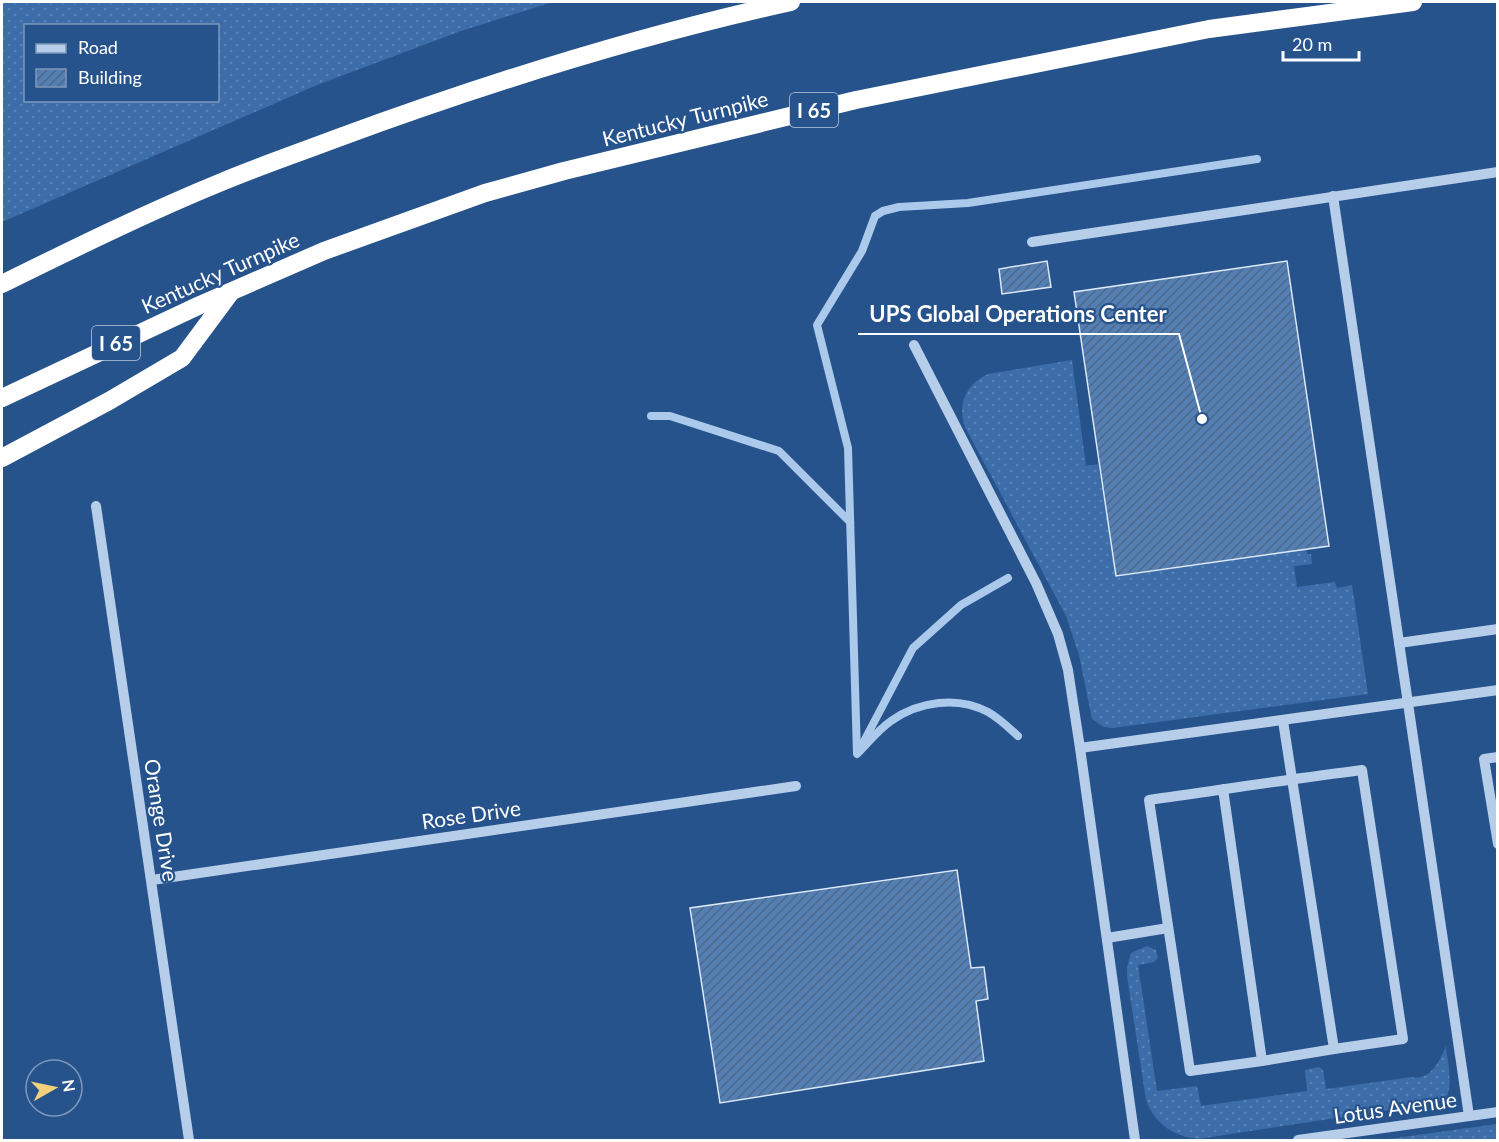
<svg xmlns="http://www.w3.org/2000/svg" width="1499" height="1142" font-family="Lato,sans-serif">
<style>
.grass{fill:url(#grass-dots);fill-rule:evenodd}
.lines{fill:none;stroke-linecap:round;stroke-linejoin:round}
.stream{stroke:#abc9eb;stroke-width:8}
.building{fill:url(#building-hatch);stroke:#dbe8f8;stroke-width:1.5}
.minor{stroke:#b7ceea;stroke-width:10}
.highway{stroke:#fff;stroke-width:18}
.labels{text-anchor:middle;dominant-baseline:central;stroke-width:4.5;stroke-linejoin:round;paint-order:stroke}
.shield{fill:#27538d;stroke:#becbdd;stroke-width:1.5}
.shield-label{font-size:20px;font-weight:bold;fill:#fff}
.street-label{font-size:21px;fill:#fff;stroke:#27538d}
.leader{fill:none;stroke:#fff;stroke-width:2}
.callout-dot{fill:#fff;stroke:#27538d;stroke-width:2}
.callout-label{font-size:22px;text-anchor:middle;font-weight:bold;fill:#fff;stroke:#27538d;stroke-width:4.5;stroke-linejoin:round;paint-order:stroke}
</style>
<defs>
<pattern id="grass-dots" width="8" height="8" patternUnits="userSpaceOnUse" patternTransform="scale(1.5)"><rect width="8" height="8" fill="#3c6da9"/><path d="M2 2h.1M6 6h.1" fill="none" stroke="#5983b6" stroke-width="1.8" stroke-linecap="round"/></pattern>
<pattern id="building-hatch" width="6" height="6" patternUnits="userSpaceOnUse" patternTransform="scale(1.5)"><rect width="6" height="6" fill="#547fb5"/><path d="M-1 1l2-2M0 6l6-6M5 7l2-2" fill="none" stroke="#506886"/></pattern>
</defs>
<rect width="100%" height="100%" fill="#27538d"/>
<g class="grass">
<path d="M 2,2 L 553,2 L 461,31 L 317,85 L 2,222 ZM 26,26 L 218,26 L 218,100 L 26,100 Z"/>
<path d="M 1072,360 L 1086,466 L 1098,464 L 1116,575 L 1306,549 L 1307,554 L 1311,554 L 1312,564 L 1294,566 L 1297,587 L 1335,582 L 1337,588 L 1352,585 L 1368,694 L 1113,728 L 1104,727 L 1092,719 L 1079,655 L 1066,616 L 965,427 C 957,404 966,384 988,374 Z"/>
<path d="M 1147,946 L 1156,950 L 1158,958 L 1154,962 L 1138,965 L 1157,1091 L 1197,1086 L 1201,1106 L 1307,1091 L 1305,1070 L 1319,1067 L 1323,1070 L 1326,1089 L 1412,1077 C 1430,1081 1440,1061 1446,1046 C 1447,1059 1455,1092 1443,1100 C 1439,1102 1433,1103 1428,1104 L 1198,1139 C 1173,1136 1155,1124 1146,1100 L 1127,976 L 1127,967 L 1131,953 Z"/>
<polygon points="1497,1124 1497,1140 1381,1140"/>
</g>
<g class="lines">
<g class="stream">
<polyline points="651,416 670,416 779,451 850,522"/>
<path d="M 1018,736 C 1009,728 999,718 988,712 C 958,696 919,701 891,721 C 878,730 868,743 857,754 L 848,448 L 817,325 L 862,251 L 875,216 L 883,211 L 899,207 L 968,203 L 1257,159"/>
<polyline points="862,745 913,648 961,605 1008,578"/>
</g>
</g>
<g class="building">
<polygon points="1047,261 1051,287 1002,294 999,269"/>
<polygon points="1287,261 1329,546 1116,576 1074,292"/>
<polygon points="957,870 971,968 984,967 988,999 976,1001 984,1061 720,1103 690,908"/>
</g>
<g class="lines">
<g class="minor">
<polyline points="1333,196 1469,1116"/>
<polyline points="1032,242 1498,172"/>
<polyline points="914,345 1036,583 1058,634 1068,670 1080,748 1498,690"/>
<polyline points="96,506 189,1140"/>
<polyline points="1399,643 1498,629"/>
<polyline points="1080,748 1135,1140"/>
<polyline points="1498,757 1484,759 1498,844"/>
<path d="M 1223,789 L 1262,1061 L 1190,1071 L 1149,800 C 1220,790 1291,779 1362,770 L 1403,1039 L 1334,1049 L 1283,721"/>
<polyline points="152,880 796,786"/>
<polyline points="1107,938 1168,928"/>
<polyline points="1262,1061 1334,1049"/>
<polyline points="1298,1140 1498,1112"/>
</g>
<g class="highway">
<path d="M 2,284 C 75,248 148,212 224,181 C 260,166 298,153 335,139 C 484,84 636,36 791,2"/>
<polyline points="2,398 200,305 324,251 485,193 564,171 856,100 1209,29 1413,2"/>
<polyline points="2,458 109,401 182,358 231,292"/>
</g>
</g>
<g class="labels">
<g class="shield">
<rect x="790" y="93" width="48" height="34" rx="4.5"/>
<rect x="92" y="326" width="48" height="34" rx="4.5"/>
</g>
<g class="shield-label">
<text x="814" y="110">I 65</text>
<text x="116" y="343">I 65</text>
</g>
<g class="street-label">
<text transform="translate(685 118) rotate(-14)">Kentucky Turnpike</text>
<text transform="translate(220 272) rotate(-24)">Kentucky Turnpike</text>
<text transform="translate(471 814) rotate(-8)">Rose Drive</text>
<text transform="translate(162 820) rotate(81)">Orange Drive</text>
<text transform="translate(1395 1107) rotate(-8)">Lotus Avenue</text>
</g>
</g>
<path class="leader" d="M1202 419L1179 334H858"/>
<circle class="callout-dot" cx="1202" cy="419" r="6"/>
<g class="callout-label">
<text x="1018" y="322">UPS Global Operations Center</text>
</g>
<rect width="1499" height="1142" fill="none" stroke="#ffffff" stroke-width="6"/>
<rect x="24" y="24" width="195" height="78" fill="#27538d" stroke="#7d98bb" stroke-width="1.5"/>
<rect x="36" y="44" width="30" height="9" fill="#b7ceea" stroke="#7d98bb" stroke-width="1.5"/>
<text x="78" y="54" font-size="18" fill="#ffffff">Road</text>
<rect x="36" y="69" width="30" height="18" fill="url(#building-hatch)" stroke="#7d98bb" stroke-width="1.5"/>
<text x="78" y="84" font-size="18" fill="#ffffff">Building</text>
<g transform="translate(54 1088) rotate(81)"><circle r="28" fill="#27538d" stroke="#7d98bb" stroke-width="1.5"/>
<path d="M0-4.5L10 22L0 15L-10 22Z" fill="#f3d17c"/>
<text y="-9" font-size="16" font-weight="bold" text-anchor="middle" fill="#ffffff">N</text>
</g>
<path d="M1283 51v9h76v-9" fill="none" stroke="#ffffff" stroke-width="3"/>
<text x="1292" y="51" font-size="18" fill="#ffffff" stroke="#27538d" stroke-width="4.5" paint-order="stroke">20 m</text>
</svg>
